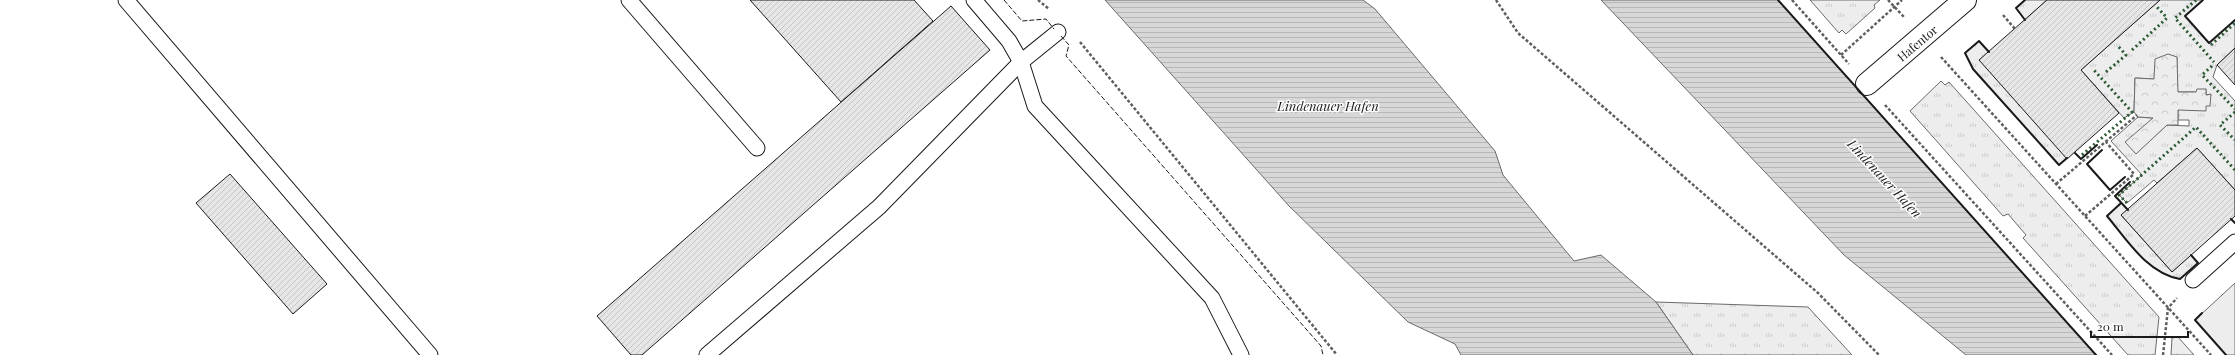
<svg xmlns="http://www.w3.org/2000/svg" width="2235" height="355" font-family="'Playfair Display',serif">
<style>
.grass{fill:url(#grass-tufts);stroke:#6a6a6a}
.park{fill:url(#park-crowns);stroke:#6a6a6a}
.garden{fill:#ededed;stroke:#6a6a6a}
.water{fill:url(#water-rules);stroke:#6a6a6a}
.building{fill:url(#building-hatch);stroke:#1a1a1a}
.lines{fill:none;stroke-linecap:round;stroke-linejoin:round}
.service-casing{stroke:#1a1a1a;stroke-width:17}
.pedestrian-casing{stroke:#1a1a1a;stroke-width:24}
.path{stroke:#5f5f5f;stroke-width:2.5;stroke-dasharray:3 2;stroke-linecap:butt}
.service{stroke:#fff;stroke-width:15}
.pedestrian{stroke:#fff;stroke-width:22}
.hedge{stroke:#2b5a34;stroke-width:3;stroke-dasharray:2 3;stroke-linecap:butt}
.fence{stroke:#1a1a1a;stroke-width:1;stroke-dasharray:5 2;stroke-linecap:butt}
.wall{stroke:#1a1a1a;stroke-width:2}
.labels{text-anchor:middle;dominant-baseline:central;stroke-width:3;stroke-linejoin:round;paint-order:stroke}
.street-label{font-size:12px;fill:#1a1a1a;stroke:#fff}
.water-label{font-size:13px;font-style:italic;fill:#1a1a1a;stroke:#fff}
</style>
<defs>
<pattern id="grass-tufts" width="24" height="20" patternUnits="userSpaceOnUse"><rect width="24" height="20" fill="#ededed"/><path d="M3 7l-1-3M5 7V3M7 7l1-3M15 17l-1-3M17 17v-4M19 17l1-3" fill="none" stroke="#cbcbcb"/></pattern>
<pattern id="park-crowns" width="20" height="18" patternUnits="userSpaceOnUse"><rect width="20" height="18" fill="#ededed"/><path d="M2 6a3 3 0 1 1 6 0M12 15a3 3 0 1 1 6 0" fill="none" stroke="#cbcbcb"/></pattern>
<pattern id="water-rules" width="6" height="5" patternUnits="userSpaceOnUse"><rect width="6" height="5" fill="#d7d7d7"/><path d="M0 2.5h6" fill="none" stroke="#b8b8b8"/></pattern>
<pattern id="building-hatch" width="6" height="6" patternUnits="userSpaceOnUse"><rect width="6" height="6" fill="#e6e6e6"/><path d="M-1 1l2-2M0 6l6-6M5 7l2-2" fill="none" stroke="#c5c5c5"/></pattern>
</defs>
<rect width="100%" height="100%" fill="#fff"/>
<g class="grass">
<polygon points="1810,0 1880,0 1874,5 1875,8 1846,34 1842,30 1839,33"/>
<polygon points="2025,0 2047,0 2025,20 2016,8"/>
<polygon points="2160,0 2203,0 2185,16 2209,43 2235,20 2235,48 2217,65 2213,77 2235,101 2235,190 2197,148 2157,183 2154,180 2127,203 2119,195 2142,175 2111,141 2138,117 2153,118 2136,153 2167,125 2189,126 2189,120 2178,120 2178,109 2206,106 2211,95 2206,95 2206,89 2197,92 2177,92 2177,57 2154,79 2135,78 2134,112 2124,118 2081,70"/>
<polygon points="1979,41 1989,52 2067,158 2059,165 1973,69 1965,53"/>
<polygon points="1941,81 1945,85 1949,82 2159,317 2155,355 2128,355 2023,238 2026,235 2008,214 2003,216 1910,111"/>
<path d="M 2121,203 L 2128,210 L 2121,215 L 2172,272 L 2191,255 L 2198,263 L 2180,279 C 2147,273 2127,240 2107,216 Z"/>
<polygon points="1656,302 1808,307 1852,355 1693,355"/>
<polygon points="2178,337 2194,355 2171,355 2172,338"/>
</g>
<polygon class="park" points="2168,54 2177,57 2178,92 2196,92 2197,89 2206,89 2206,95 2211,94 2210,106 2206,106 2206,111 2178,110 2178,125 2167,125 2136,154 2125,142 2153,118 2138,117 2134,112 2135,78 2154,79 2155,59"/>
<polygon class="garden" points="2235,283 2235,355 2226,355 2195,320"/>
<g class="water">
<polygon points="1105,0 1363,0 1375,9 1495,151 1503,175 1574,261 1601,255 1656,302 1693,355 1461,355 1455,344 1408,322 1289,206"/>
<polygon points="1601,0 1778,0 2096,355 1966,355 1844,255"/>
</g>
<g class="building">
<polygon points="750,0 914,0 933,21 841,102"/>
<polygon points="2047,0 2160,0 2081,70 2119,113 2067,159 1979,60"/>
<polygon points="951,6 990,50 642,355 631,355 597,316"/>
<polygon points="2235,48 2235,85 2217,65"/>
<polygon points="2197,148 2235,190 2235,216 2172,272 2121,215"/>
<polygon points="230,174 327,284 293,314 196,203"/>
</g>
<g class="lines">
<g class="service-casing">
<g id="service">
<polyline points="126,0 430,355"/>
<polyline points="629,0 757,148"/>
<polyline points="974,0 1009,41 1021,62 1035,106 1212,298 1241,355"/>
<polyline points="2193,280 2235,242"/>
<polyline points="707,355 879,207 1021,62 1058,32"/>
</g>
</g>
<g class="pedestrian-casing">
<polyline id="pedestrian" points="1867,84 1965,0"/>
</g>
<g class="path">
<polyline points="1038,0 1049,9"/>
<polyline points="1496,0 1518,33 1818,293 1879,355"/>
<polyline points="1792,0 1849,64"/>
<polyline points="1888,0 1904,17"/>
<polyline points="2003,15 2015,29"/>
<polyline points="1080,42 1337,355"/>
<polyline points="1841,55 1902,0"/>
<polyline points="1941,57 2211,355"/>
<polyline points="1885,105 2112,355"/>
<polyline points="2056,184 2137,115"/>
<polyline points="2085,216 2134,174 2106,142"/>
<polyline points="2163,355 2168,308 2177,298"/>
</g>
<use href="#service" class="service"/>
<use href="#pedestrian" class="pedestrian"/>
<g class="hedge">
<polyline points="2196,0 2175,18 2214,62"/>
<polyline points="2211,45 2235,23"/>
<polyline points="2132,50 2167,18 2157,7"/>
<polyline points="2212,66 2202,75 2235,109"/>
<polyline points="2106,72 2126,55 2118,46"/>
<polyline points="2235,112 2220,125 2235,140"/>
<polyline points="2082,155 2132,112 2093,69"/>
<polyline points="2127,203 2119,195 2196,127 2235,170"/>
</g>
<g class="fence">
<polyline points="1004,0 1022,21 1046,19 1054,29"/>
<polyline points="1061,36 1069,45 1066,56 1321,346 1323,355"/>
</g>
<g class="wall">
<polyline points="1778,0 2096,355"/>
<polyline points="2025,0 2016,8 2025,20"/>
<polyline points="2203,0 2185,16 2209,43 2235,20"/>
<polyline points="1989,52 1979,41 1965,53 1973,69 2059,165 2067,158"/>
<polyline points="2102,150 2087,164 2110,190 2125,177"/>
<polyline points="2075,153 2081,159 2097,145"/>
<path d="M 2121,203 L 2107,216 C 2127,240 2147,273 2180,279 L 2198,263 L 2191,255"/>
<polyline points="2128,210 2115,196 2130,182"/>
<polyline points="2231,219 2235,223"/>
<polyline points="2202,313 2195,320 2226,355"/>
</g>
</g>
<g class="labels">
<g class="street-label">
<text transform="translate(1917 43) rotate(-40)">Hafentor</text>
</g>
<g class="water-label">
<text x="1328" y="105">Lindenauer Hafen</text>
<text transform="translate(1885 178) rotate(47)">Lindenauer Hafen</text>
</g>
</g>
<path d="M2091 331v6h97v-6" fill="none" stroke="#1a1a1a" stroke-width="2"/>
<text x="2097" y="331" font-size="12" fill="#1a1a1a" stroke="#ffffff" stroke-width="3" paint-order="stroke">20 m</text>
</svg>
